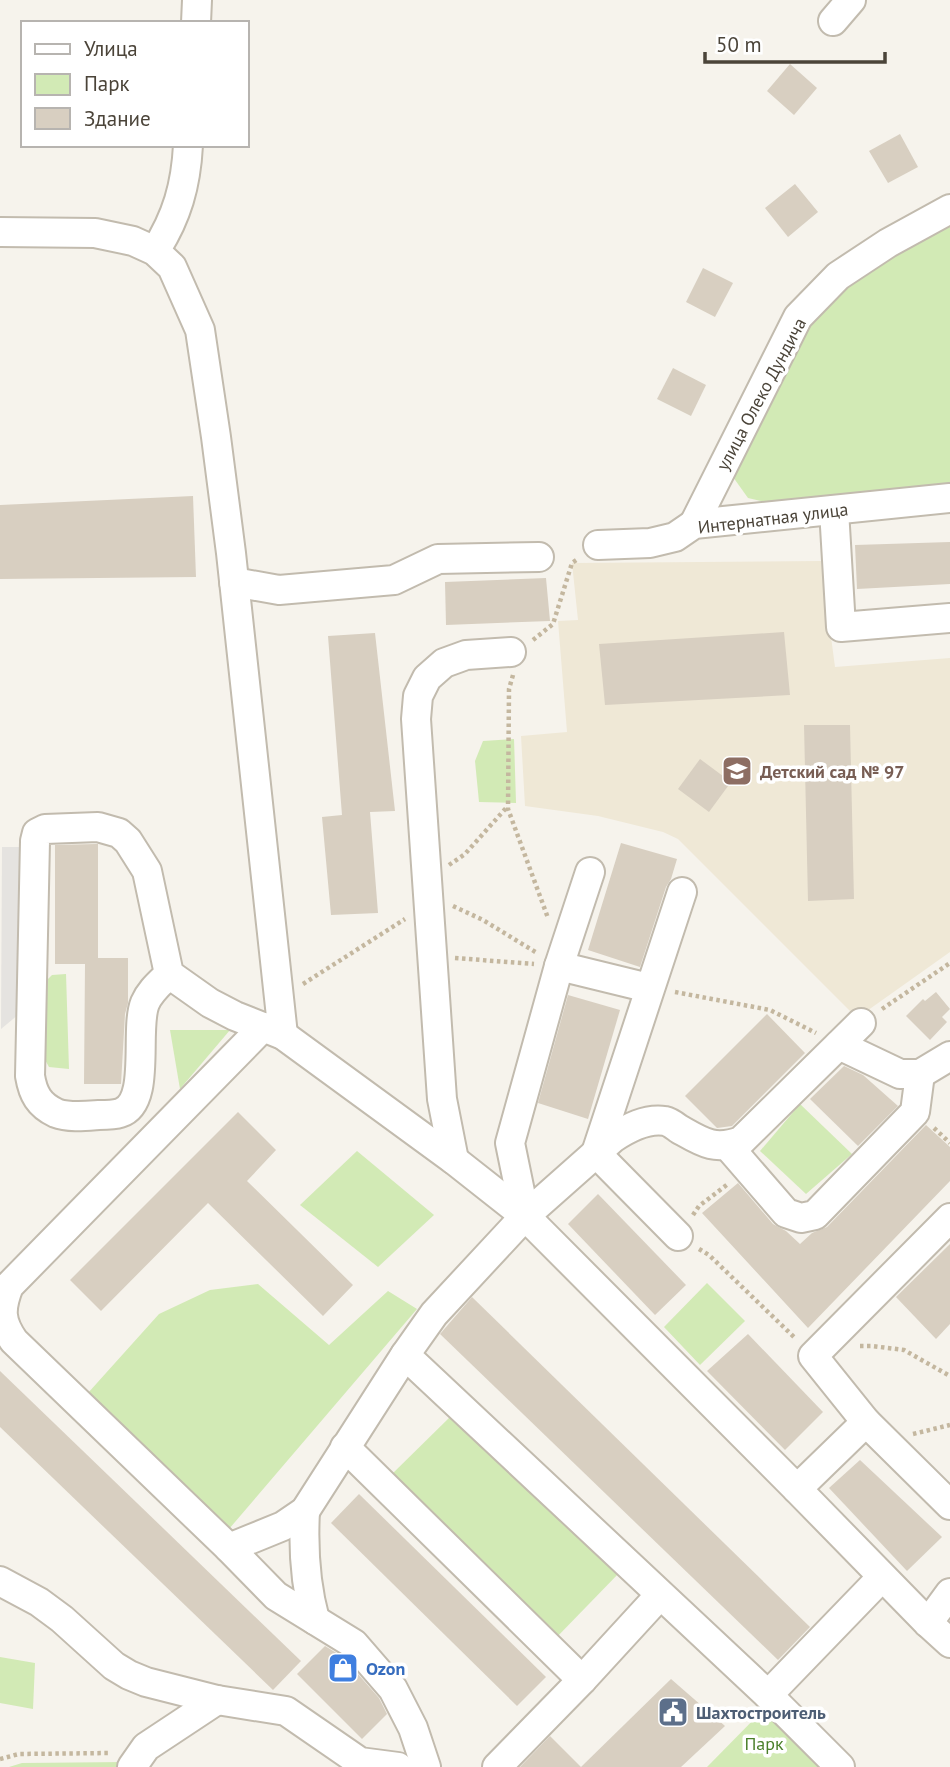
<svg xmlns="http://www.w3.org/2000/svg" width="950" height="1767" font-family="'PT Sans',sans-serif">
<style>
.education{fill:#efe8d6}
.green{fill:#d2eab5}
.parking{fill:#e5e3e0}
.building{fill:#d8cfc1}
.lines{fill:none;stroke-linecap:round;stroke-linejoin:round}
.minor-casing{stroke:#c2bbae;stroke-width:32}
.path{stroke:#c4b79f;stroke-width:4.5;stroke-dasharray:3.5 3.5;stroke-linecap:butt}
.minor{stroke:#fff;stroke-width:28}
.labels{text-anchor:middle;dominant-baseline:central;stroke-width:7;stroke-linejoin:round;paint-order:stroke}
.street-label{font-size:18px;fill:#4b4439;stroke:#fff}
.education-label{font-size:18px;font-weight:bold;fill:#785e54;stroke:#fff;text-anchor:start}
.shop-label{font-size:18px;font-weight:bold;fill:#366cbe;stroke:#fff;text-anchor:start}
.service-label{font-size:18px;font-weight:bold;fill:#4e5e75;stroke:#fff;text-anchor:start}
.park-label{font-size:18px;fill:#4a7f2a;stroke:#fff}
</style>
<rect width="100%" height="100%" fill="#f6f3ec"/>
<polygon class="education" points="821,561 835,667 950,658 950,952 857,1018 678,839 663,832 598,816 525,806 521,736 567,732 558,621 578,620 572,563"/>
<g class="green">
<polygon points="950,211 950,490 765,502 748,498 733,477 737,465 827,291"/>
<polygon points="514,739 516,803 479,802 475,761 483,741"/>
<polygon points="66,974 69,1069 49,1067 39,1049 44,983 52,975"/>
<polygon points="170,1030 230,1030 180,1089"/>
<polygon points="800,1104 852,1154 806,1194 760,1151"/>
<polygon points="357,1151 434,1215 378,1267 300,1205"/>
<polygon points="707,1283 745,1321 700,1365 664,1327"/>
<polygon points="258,1284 329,1345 388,1291 417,1309 229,1529 88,1393 159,1314 210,1290"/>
<polygon points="451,1416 621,1571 554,1640 389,1477"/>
<polygon points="0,1657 35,1663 33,1709 0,1703"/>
<polygon points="764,1709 822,1767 707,1767"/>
<polygon points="126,1762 122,1767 9,1767 22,1763"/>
</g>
<polygon class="parking" points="2,847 42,847 31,1004 1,1029"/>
<g class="building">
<polygon points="790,64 817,88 794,115 767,91"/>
<polygon points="900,134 918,167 888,183 869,151"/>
<polygon points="795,184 818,212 788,237 765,208"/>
<polygon points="703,268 733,283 715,317 686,302"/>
<polygon points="673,368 706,385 691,416 657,399"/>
<polygon points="193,496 196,577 0,579 0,505"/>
<polygon points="950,542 950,584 857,589 855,545"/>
<polygon points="546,578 550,621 446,625 445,582"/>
<polygon points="784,632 790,695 605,705 599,644"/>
<polygon points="375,633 395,811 370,812 378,913 331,915 322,817 342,815 328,636"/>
<polygon points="804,725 850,725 854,899 808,901"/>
<polygon points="700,759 731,782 709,812 678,789"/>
<polygon points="621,843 677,859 671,879 666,887 640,967 588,950"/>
<polygon points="96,844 98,844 98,958 128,958 128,1003 125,1014 121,1084 84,1084 85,964 55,964 55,845"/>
<polygon points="936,992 950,1009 942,1017 947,1022 930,1040 906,1016 923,999 925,1001"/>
<polygon points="568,995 620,1010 588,1119 538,1103"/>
<polygon points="767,1014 805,1053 732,1126 717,1128 685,1096"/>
<polygon points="844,1066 863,1075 898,1106 858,1146 810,1099"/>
<polygon points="238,1112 276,1150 247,1181 353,1285 323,1316 208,1203 101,1311 70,1280"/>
<polygon points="926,1125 950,1147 950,1181 808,1328 702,1213 738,1183 773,1224 786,1231 800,1244 812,1233 827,1227"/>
<polygon points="598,1194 686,1285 655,1315 568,1224"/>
<polygon points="950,1244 950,1324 936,1339 896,1297"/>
<polygon points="472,1297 810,1627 778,1660 440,1334"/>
<polygon points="748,1334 823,1412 785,1450 707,1371"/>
<polygon points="0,1371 301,1661 273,1690 0,1427"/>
<polygon points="860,1460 942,1537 907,1571 829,1488"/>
<polygon points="359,1494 546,1677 517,1706 331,1523"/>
<polygon points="325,1646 343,1657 379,1698 387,1714 362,1739 297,1674"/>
<polygon points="671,1679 725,1726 681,1767 581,1767"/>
<polygon points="550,1736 581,1767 520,1767"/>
</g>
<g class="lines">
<g class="minor-casing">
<g id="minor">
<polyline points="833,21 851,0"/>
<polyline points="196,23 197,0"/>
<polyline points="0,232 95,233 133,241 155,251 172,267 200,330 216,437 231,553 283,1035"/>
<path d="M 155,251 C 177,217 186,185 188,145"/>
<polyline points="834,510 841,627 950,618"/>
<polyline points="694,524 798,317 838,276 888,243 950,209"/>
<polyline points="598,545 650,543 675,537 694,524 950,498"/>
<polyline points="234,582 279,590 394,580 438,559 539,557"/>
<polyline points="559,966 590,872"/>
<path d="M 169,974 C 160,983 150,991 145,1003 C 134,1030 152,1103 120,1113 C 114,1115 106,1115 99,1115 C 86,1116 69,1118 56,1113 C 39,1105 33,1094 30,1076 L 35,841 L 37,833 L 45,829 L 98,827 L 119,833 L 128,841 L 147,871 L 169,974 L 210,1003 L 235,1016 L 283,1035 L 454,1160 L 525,1216 L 797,1489 L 928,1623 L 950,1643"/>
<path d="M 263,1027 L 9,1286 C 0,1309 0,1321 14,1341 L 229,1548 L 283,1526 L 305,1511 L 405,1355"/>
<polyline points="839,1045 900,1074 920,1074 950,1056"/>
<polyline points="728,1146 786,1213 801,1218 815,1215 915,1112 920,1074"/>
<polyline points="454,1160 442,1099 416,719 418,696 427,678 444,663 466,655 511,652"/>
<polyline points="525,1216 510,1143 559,966 649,988"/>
<polyline points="950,1218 813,1356 866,1422 950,1505"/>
<polyline points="678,1236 596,1153 682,892"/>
<polyline points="345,1447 582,1680"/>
<polyline points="797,1489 866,1422"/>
<path d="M 305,1511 C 303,1549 305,1584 315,1620"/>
<polyline points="229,1548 276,1596 354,1644 393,1689 413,1728 426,1767"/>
<polyline points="0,1581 39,1602 62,1619 114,1666 129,1675 146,1682 217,1700 286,1711 360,1762 398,1767"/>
<polyline points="928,1623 950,1593"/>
<polyline points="768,1695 882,1577"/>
<polyline points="132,1767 146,1747 217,1700"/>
<polyline points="497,1767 582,1680 660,1595"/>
<path d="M 840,1767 L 768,1695 L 405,1355 L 434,1314 L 525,1216 L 613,1138 C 628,1128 646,1118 665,1121 C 670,1122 675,1126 679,1129 C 702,1142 714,1151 741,1141 L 861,1023"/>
</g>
</g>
<g class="path">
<polyline points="533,640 553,624 572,563 578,559"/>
<polyline points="513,675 509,689 508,809 548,918"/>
<polyline points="449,865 465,854 507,807"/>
<polyline points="453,906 483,920 537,953"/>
<polyline points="455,958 534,964"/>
<polyline points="303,984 405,919"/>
<polyline points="675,992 770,1010 816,1033"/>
<polyline points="882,1009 950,963"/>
<polyline points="934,1128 950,1143"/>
<polyline points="693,1215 699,1206 728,1184"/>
<polyline points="699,1249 709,1255 795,1338"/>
<polyline points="860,1346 872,1346 904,1350 950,1376"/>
<polyline points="913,1434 950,1425"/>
<polyline points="0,1759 19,1754 111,1753"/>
</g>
<use href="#minor" class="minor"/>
</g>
<defs>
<g id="school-square" transform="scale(1.575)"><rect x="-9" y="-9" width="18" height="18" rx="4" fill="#8d6e63" stroke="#fff"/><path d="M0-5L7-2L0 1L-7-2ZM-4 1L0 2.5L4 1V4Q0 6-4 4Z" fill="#fff"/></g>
<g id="shop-square" transform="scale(1.575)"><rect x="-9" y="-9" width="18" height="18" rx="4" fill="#3f7fe0" stroke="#fff"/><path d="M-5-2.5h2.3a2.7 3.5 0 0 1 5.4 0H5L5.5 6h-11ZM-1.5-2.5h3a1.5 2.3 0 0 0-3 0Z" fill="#fff"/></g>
<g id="civic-square" transform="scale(1.575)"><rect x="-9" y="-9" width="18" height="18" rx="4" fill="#5c6f8a" stroke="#fff"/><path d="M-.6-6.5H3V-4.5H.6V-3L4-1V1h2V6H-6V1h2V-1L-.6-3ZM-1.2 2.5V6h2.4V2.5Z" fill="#fff"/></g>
</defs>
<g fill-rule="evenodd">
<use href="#school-square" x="737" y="771"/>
<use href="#shop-square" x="343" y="1668"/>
<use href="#civic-square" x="673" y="1712"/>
</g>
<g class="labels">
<g class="street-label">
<text transform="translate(761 394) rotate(-62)">улица Олеко Дундича</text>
<text transform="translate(773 518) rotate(-7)">Интернатная улица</text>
</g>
<g class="education-label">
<text x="760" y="771">Детский сад № 97</text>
</g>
<g class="shop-label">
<text x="366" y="1668">Ozon</text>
</g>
<g class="service-label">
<text x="696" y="1712">Шахтостроитель</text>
</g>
<g class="park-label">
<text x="764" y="1743">Парк</text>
</g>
</g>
<rect x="21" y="21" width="228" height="126" fill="#ffffff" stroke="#b7b4b0" stroke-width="2"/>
<rect x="35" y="44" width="35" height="10" fill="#ffffff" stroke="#b7b4b0" stroke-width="2"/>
<text x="84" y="56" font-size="21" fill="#4b4439">Улица</text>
<rect x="35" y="74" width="35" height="21" fill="#d2eab5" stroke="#b7b4b0" stroke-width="2"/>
<text x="84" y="91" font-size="21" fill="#4b4439">Парк</text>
<rect x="35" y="108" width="35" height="21" fill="#d8cfc1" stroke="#b7b4b0" stroke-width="2"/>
<text x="84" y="126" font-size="21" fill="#4b4439">Здание</text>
<path d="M705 52v10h180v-10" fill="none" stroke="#4b4439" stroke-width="3.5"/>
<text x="716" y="52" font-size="21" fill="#4b4439" stroke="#ffffff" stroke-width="5" paint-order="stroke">50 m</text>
</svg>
